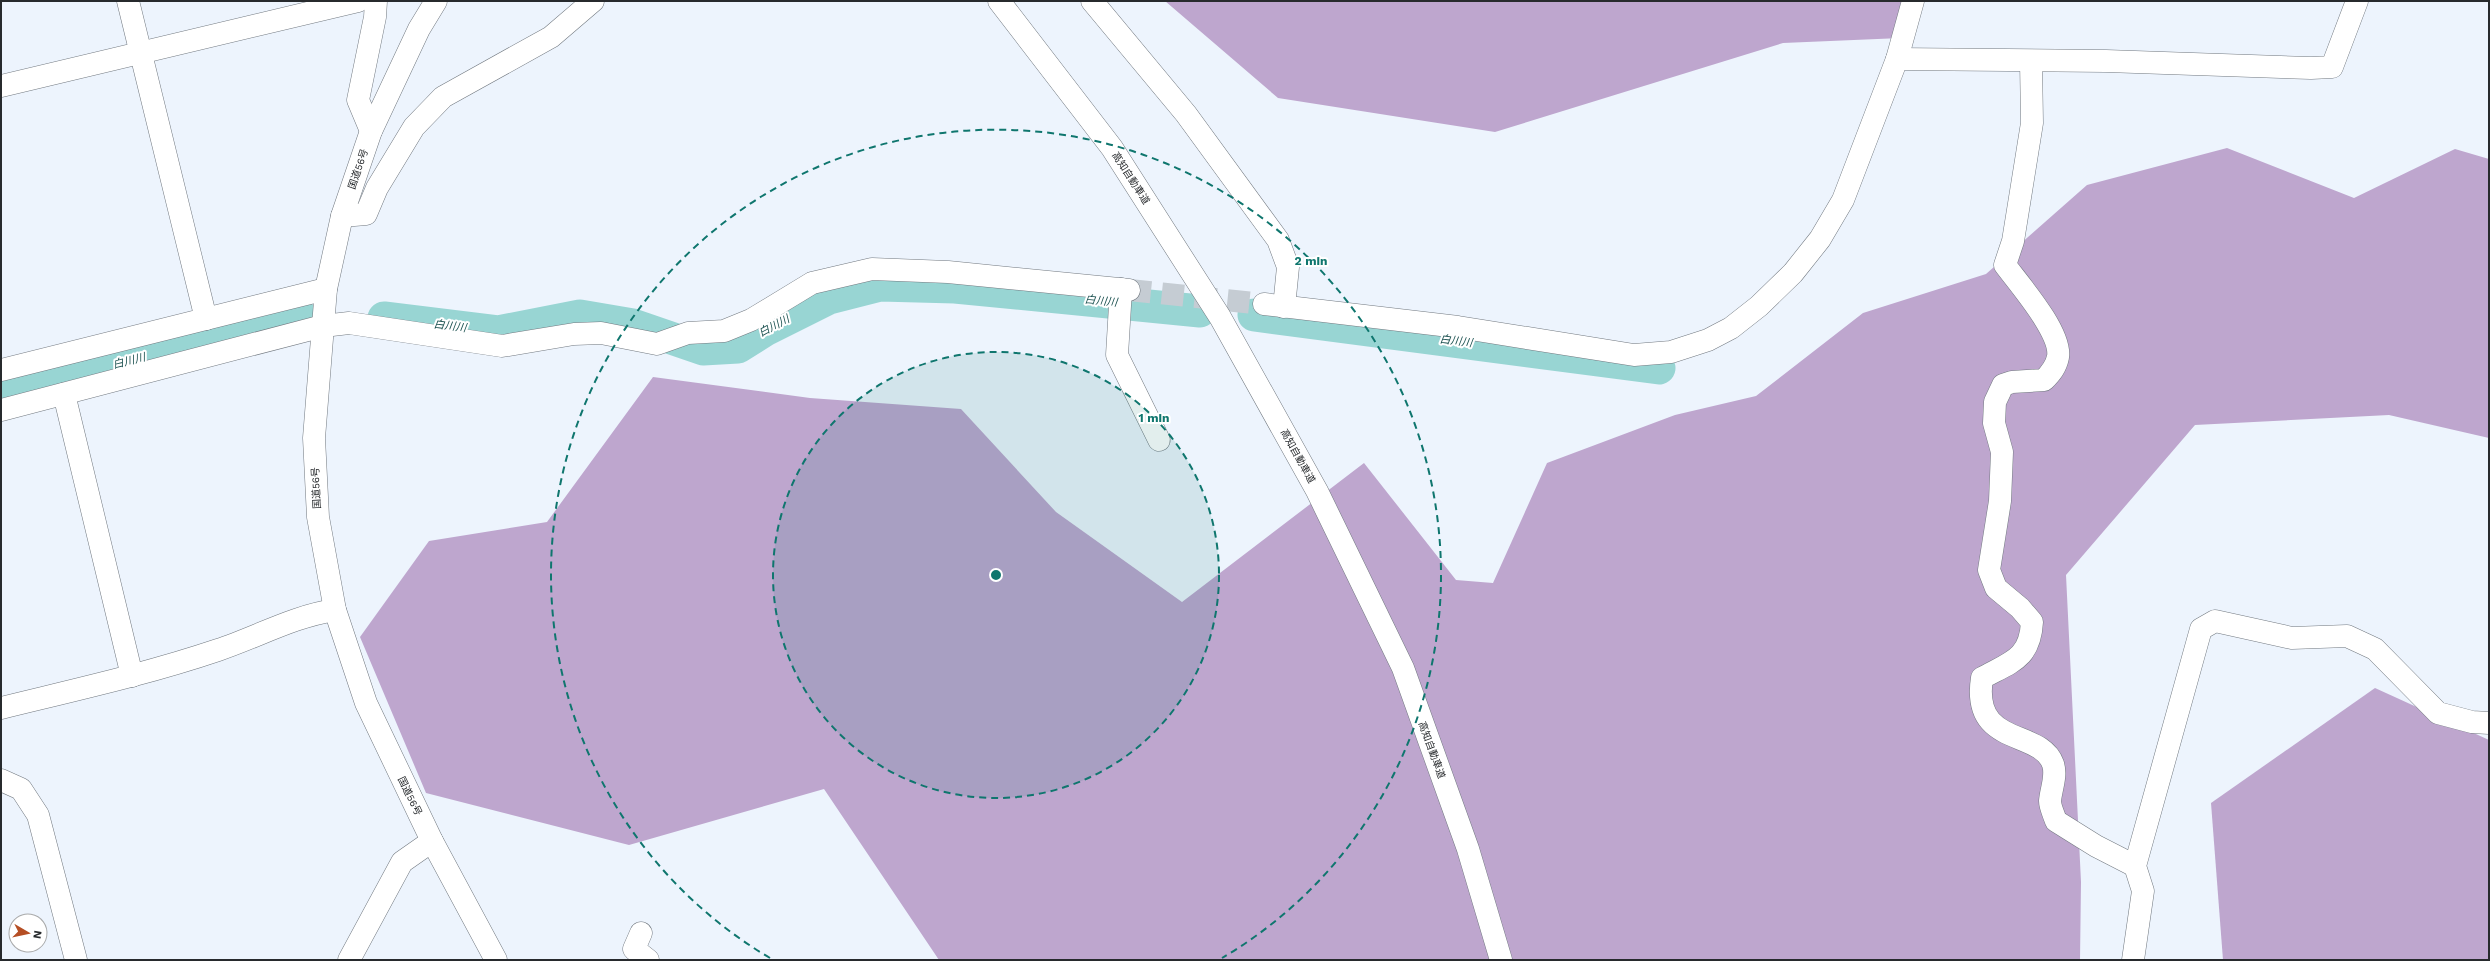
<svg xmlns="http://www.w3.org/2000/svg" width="2490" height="961" font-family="'Work Sans','Noto Sans JP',sans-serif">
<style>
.forest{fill:#bea6ce}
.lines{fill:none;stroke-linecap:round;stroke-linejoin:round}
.river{stroke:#98d5d3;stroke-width:33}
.minor-tunnel{stroke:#c5ccd3;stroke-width:22;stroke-dasharray:22 11;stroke-linecap:butt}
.minor-casing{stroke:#727980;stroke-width:23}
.highway-casing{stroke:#727980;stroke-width:23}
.minor{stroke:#fff;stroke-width:22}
.highway{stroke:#fff;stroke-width:22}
.ring{fill:none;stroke:#0f766e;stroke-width:2;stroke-dasharray:7 5}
.labels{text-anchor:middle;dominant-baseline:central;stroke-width:4;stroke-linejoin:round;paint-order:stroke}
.street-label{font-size:10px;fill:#272a2d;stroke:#fff}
.water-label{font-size:11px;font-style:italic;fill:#194f4e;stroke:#fff}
.centre{fill:#0f766e;stroke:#fff;stroke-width:2}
.ring-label{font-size:12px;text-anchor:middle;font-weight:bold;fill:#0f766e;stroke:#fff;stroke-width:4;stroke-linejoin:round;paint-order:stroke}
</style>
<rect width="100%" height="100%" fill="#edf4fd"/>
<g class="forest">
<polygon points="1165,1 1901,1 1901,38 1783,43 1495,132 1278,98"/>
<polygon points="2227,148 2354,198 2455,149 2489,159 2489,438 2389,415 2195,425 2066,575 2081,882 2080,960 939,960 824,789 629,845 426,793 360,637 429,541 547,522 653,377 810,398 961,409 1056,512 1182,602 1364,463 1456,580 1493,583 1547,463 1675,415 1756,396 1863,313 1986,274 2087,185"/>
<polygon points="2375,688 2489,740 2489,960 2223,960 2211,803"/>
</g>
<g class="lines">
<g class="river">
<polyline points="1254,315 1659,368"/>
<polyline points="384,318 498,332 580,316 633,325 703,349 738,347 765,330 829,298 880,285 955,287 1200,311"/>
<polyline points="1,392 305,319"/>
</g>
<polyline class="minor-tunnel" points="1129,290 1264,304"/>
<g class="minor-casing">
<g id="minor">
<polyline points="128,1 206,319"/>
<polyline points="1092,1 1186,114 1278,240 1288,267 1284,307"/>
<polyline points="1897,59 2106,61 2311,68 2332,67 2357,1"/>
<path d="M 2031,61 L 2032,123 L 2013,241 L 2005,265 C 2019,284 2062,333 2058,357 C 2056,367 2051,373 2044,380 L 2012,382 L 2003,385 L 1995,402 L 1994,423 L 2002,452 L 2000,501 L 1989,570 L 1996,588 L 2020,608 L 2032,622 C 2030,659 2011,662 1982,678 C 1971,748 2040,728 2053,764 C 2057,776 2051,789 2050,801 C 2050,807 2054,815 2056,821 L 2096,846 L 2135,866"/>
<polyline points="1,86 358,1"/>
<polyline points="371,131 358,100 375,17 376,1"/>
<polyline points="342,216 366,214 377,188 414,127 443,97 551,37 593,1"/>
<polyline points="1121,289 1117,355 1159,440"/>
<polyline points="1264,304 1458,327 1634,355 1671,352 1708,340 1731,328 1759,306 1793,273 1820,239 1843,200 1897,59 1913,1"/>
<polyline points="1,370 326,289"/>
<polyline points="64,394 132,676"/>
<polyline points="1,410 323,326 349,323 502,346 574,334 601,333 657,344 688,333 724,331 751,320 812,283 872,269 948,272 1129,290"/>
<path d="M 1,708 C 74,690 147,674 218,650 C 257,637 294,616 335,610"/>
<polyline points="1,780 21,789 38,815 76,960"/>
<polyline points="641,933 634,949 648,960"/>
<polyline points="349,960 402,862 432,841"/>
<polyline points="2133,960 2143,891 2135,866 2201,629 2215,621 2292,638 2347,636 2375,649 2438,713 2472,722 2489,723"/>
</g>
</g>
<g class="highway-casing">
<g id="highway">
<polyline points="436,1 419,29 371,131 342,216 326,289 323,326 314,438 318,517 335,610 366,703 432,841 496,960"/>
<polyline points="999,1 1112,148 1220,317 1317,491 1403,668 1468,849 1501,960"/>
</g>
</g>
<use href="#minor" class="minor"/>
<use href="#highway" class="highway"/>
</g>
<circle cx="996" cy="575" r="223" fill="#0f766e" fill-opacity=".12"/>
<g class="ring">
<circle cx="996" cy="575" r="223"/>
<path d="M770 958A445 445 0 1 1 1222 958"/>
</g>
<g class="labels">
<g class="street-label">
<text transform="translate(358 169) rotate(-71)">国道56号</text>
<text transform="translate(1131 178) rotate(57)">高知自動車道</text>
<text transform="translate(1298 456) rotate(61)">高知自動車道</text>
<text transform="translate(316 488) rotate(-93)">国道56号</text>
<text transform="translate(1432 750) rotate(70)">高知自動車道</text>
<text transform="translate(410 796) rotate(64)">国道56号</text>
</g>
<g class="water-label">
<text transform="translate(1101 301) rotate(6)">白川川</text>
<text transform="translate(450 326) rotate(7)">白川川</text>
<text transform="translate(774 326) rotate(-28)">白川川</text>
<text transform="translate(1456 341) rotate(7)">白川川</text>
<text transform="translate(129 361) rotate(-14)">白川川</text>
</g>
</g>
<circle cx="996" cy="575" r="6" class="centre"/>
<g class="ring-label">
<text x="1311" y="265">2 min</text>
<text x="1154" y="422">1 min</text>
</g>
<rect width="2490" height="961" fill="none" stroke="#272a2d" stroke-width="4"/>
<g transform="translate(28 933) rotate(99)"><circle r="19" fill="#ffffff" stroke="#a9aaab"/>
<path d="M0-3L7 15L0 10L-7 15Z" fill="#b54e24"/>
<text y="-6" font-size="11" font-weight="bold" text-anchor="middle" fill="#272a2d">N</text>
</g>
</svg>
